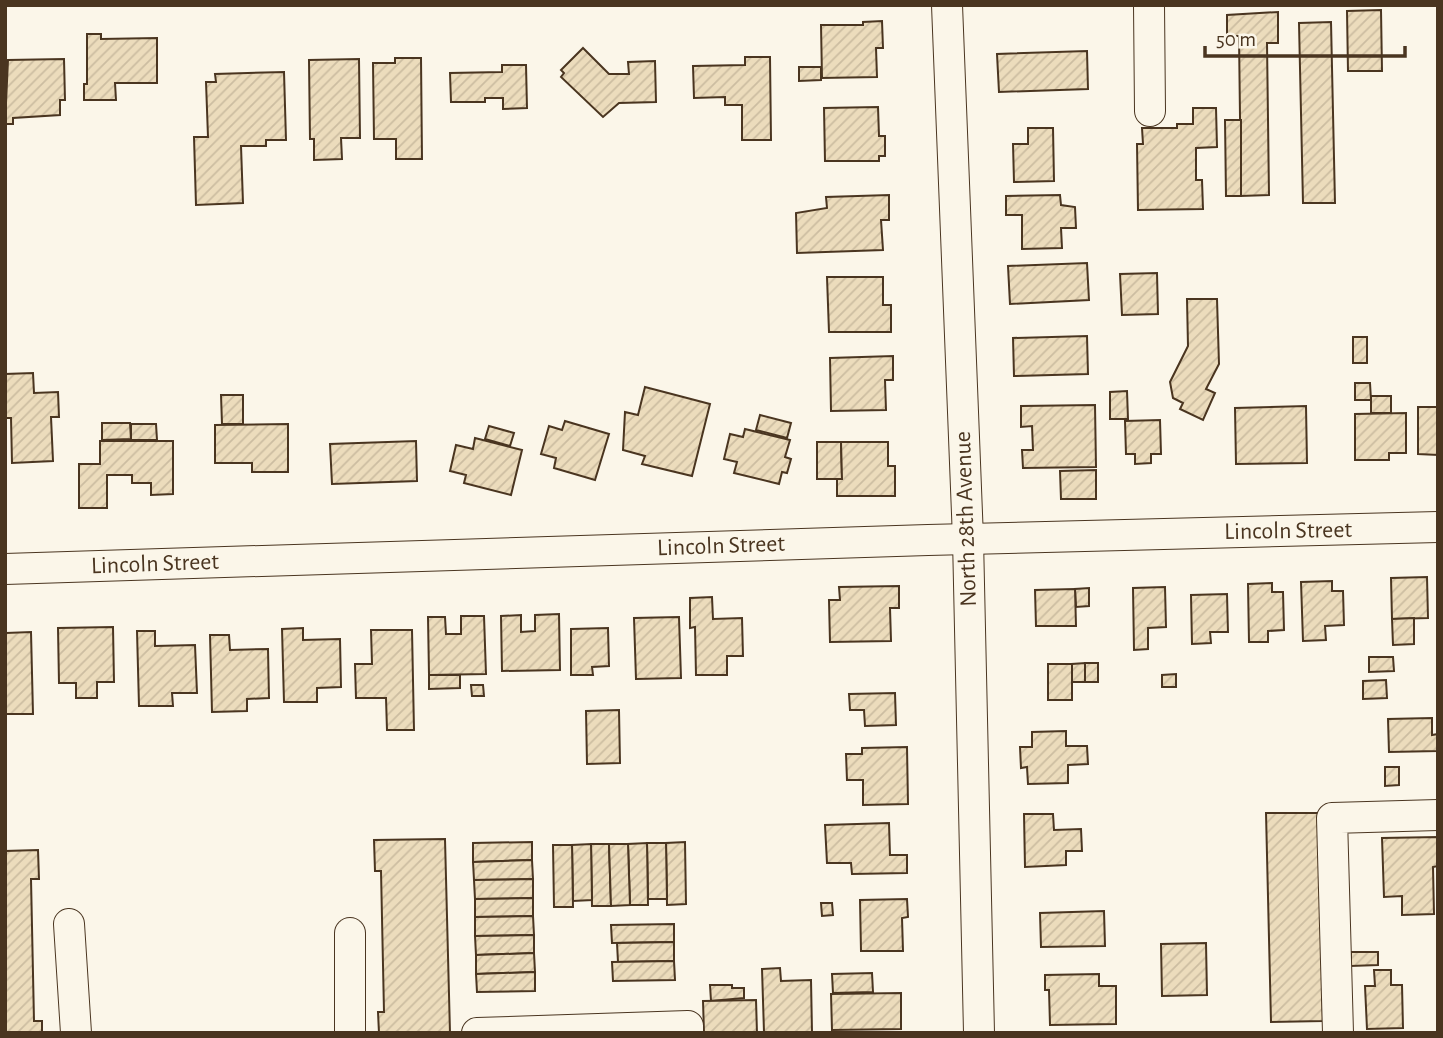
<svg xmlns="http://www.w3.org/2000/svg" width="1443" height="1038" font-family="'Alegreya Sans',sans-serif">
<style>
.building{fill:url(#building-hatch);stroke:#4a3520;stroke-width:2}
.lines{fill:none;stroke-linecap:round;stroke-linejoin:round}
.minor-casing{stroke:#4a3520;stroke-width:32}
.minor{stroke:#fbf6e9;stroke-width:30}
.labels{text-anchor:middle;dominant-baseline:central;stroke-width:5;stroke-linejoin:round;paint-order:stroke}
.street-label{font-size:24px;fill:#4a3520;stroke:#fbf6e9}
</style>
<defs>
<pattern id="building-hatch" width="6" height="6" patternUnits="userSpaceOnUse" patternTransform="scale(1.75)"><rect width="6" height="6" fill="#ecdcbc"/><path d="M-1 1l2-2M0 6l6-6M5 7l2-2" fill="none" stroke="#ccbda1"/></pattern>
</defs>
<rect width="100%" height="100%" fill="#fbf6e9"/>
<g class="building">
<polygon points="1381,10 1382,71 1348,71 1347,11"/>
<polygon points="1278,12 1278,43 1267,43 1269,195 1241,196 1239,36 1227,36 1227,15"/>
<polygon points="882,21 883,48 876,48 877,77 822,78 821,25 863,25 863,22"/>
<polygon points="1331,22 1335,203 1303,203 1299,23"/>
<polygon points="87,34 101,34 101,39 157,38 157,83 115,83 116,100 84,100 84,84 87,84"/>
<polygon points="583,48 609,74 629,74 628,62 655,61 656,102 619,103 603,117 561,77 564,73 561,70"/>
<polygon points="1087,51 1088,89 999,92 997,54"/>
<polygon points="745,57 770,57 771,140 742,140 742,105 725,105 725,97 694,98 693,66 745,65"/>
<polygon points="395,58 421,58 422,159 396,159 396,139 374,139 373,63 395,63"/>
<polygon points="64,59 65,100 60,100 60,115 13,118 13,124 5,124 8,60"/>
<polygon points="359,59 360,138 341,138 342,159 314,160 314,139 310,139 309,60"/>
<polygon points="502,65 526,65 527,108 503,109 503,98 485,98 485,102 451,102 450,73 502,72"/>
<polygon points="799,67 821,67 821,80 799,81"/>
<polygon points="284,72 286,140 266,140 266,146 241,146 243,203 196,205 194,137 208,137 206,82 216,82 215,74"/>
<polygon points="878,107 879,136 885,136 885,156 879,156 879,161 825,161 824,108"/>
<polygon points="1193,108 1216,108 1217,147 1196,148 1196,180 1202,180 1203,209 1138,210 1137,144 1143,144 1142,128 1177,128 1177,124 1193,124"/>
<polygon points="1225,120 1241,120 1241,196 1226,196"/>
<polygon points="1028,128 1053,128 1054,181 1014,182 1013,144 1028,144"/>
<polygon points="889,195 889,220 881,220 883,250 797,253 796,213 827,208 826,197"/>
<polygon points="1060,195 1061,205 1075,207 1076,228 1061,228 1062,248 1022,249 1022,215 1006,215 1006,196"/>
<polygon points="1087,263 1089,300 1010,304 1008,266"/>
<polygon points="1157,273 1158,314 1122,315 1120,274"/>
<polygon points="827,277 883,277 883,305 891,305 891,332 829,332"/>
<polygon points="1187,299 1217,299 1219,364 1206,389 1215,393 1203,420 1180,409 1183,403 1173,398 1170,382 1188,346"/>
<polygon points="1087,336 1088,374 1014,376 1013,338"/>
<rect x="1353" y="337" width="14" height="26"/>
<polygon points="893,356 893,380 885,380 886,410 831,411 830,358"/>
<polygon points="33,373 34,393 58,392 59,417 51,417 53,461 12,463 11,418 5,418 5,374"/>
<polygon points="1355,383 1370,383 1371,400 1355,400"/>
<polygon points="645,387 710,404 692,476 642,464 645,456 623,450 625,412 638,415"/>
<polygon points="1127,391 1128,419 1110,419 1110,392"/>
<polygon points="221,395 243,395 243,424 222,424"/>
<rect x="1371" y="396" width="20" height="17"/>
<polygon points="1095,405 1096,467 1023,468 1022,450 1033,450 1032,426 1021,427 1021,406"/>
<polygon points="1306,406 1307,463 1236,464 1235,408"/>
<polygon points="1418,407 1438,407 1438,455 1418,454"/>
<polygon points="1406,413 1406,453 1389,453 1389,460 1355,460 1355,414"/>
<polygon points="760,415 791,423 787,438 756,430"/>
<polygon points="1160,420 1161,454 1151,454 1151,463 1135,464 1135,454 1126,454 1125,421"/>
<polygon points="565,421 609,434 595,480 554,468 556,458 541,454 549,426 562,430"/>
<polygon points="102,423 130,423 131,439 102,440"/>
<polygon points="131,424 156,424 157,440 131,440"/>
<polygon points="288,424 288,472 252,472 252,463 215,463 215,425"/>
<polygon points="489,426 514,433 510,446 485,439"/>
<polygon points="745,429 790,440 785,457 791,459 787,473 782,472 779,484 734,473 737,462 724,459 730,434 743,437"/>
<polygon points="475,438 522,450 511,495 464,483 466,475 450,471 456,445 473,449"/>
<polygon points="100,441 173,441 173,494 151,495 151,483 132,483 132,475 107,475 107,508 79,508 79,464 100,464"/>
<polygon points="416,441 417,481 332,484 330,444"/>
<polygon points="817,442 841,442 842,479 817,479"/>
<polygon points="841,442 888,442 888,466 895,466 895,496 837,496 837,479 842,479"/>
<polygon points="1096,470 1096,499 1061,499 1060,471"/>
<polygon points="1427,577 1428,618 1392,619 1391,578"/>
<polygon points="1332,581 1332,591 1343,591 1344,625 1325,626 1326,640 1303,641 1301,582"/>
<polygon points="1272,583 1272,592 1283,592 1284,630 1268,631 1268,642 1249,642 1248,584"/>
<polygon points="899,586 899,608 890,608 891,641 830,642 829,600 840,600 839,587"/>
<polygon points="1165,587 1166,627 1148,628 1148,649 1134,650 1133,588"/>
<polygon points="1089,588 1089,606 1076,607 1075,589"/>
<polygon points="1075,589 1076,626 1036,626 1035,590"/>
<polygon points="1227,594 1228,632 1210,632 1211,643 1192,644 1191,595"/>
<polygon points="712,597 713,619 742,618 743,656 727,656 727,675 696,675 695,627 690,628 690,598"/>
<polygon points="559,614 560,670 502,671 501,616 521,615 521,632 535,631 535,615"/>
<polygon points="461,616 484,616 486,674 429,675 428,617 445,617 446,634 461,634"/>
<polygon points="679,617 681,678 636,679 634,618"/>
<polygon points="5,618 6,633 31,632 33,714 5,714"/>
<polygon points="1414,618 1414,644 1393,645 1392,619"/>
<polygon points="113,627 114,682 97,682 97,698 76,698 76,683 59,683 58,628"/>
<polygon points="303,628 303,640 340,639 341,687 317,688 317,702 284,702 282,629"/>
<polygon points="608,628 609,666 592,667 593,675 571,675 571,629"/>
<polygon points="371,630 412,630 414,730 387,730 386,698 356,698 355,664 372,664"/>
<polygon points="137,631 155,631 155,646 195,645 197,693 172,693 173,706 139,706"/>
<polygon points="210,635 229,635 230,650 268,649 269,698 247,699 247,711 212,712"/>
<polygon points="1369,657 1393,657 1394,671 1369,672"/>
<rect x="1085" y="663" width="13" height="19"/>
<polygon points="1085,663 1085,682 1072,682 1072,664"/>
<rect x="1048" y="664" width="24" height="36"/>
<polygon points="1176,674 1176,687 1162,687 1162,675"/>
<polygon points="429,675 460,675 460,688 429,689"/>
<polygon points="1386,680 1387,698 1363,699 1363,681"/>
<polygon points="471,685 483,685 484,696 472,696"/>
<polygon points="895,693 896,725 865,726 864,710 850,710 849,694"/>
<polygon points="619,710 620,763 587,764 586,711"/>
<polygon points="1432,718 1432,735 1438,734 1438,751 1389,752 1388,719"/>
<polygon points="1066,731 1066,746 1087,746 1088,764 1068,765 1068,783 1028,784 1027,767 1021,768 1020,747 1032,747 1032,732"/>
<polygon points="907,747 908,804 863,805 863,780 847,780 846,754 862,754 862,748"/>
<polygon points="1385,767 1399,767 1399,785 1385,786"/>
<polygon points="1266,813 1319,813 1323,1021 1271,1022"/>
<polygon points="1024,814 1053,814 1054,830 1081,829 1082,851 1066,851 1066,865 1025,867"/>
<polygon points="889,823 890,855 907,855 907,873 852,874 851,863 827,863 825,825"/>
<polygon points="1438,837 1438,866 1433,867 1434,914 1402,915 1402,896 1384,897 1382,838"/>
<polygon points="445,839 450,1033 379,1033 378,1012 384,1012 381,871 375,871 374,840"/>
<polygon points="532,842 532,860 473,862 473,843"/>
<polygon points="685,842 686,904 667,905 666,843"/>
<polygon points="647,843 666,843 667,899 648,899"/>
<polygon points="647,843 648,905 630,905 628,844"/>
<polygon points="591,844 609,844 611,906 592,906"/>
<polygon points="591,844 592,900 573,901 572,845"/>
<polygon points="609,844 628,844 630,905 611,906"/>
<polygon points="553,845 572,845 573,907 554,907"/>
<polygon points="38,850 39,879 31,879 34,1021 42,1021 42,1033 5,1033 5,851"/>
<polygon points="532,860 533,879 474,880 473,862"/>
<polygon points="533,879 533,898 475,899 474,880"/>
<polygon points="533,898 533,916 475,917 475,899"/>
<polygon points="907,899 908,917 902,918 903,951 861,951 860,900"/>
<polygon points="821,903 832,903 833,915 822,916"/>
<polygon points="1104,911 1105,946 1041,947 1040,913"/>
<polygon points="533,916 534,935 475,936 475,917"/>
<polygon points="674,924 674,942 612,943 611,925"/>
<polygon points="534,935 534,953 476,955 475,936"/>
<polygon points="674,942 674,961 618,962 617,943"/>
<polygon points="1206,943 1207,995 1162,996 1161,944"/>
<polygon points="1351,952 1378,952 1378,965 1351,966"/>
<polygon points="534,953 535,972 476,974 476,955"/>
<polygon points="674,961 675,980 613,981 612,962"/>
<polygon points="780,968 781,981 811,980 812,1032 764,1032 762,969"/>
<polygon points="1374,970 1391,970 1391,985 1402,985 1403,1028 1367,1029 1365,986 1375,986"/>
<polygon points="535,972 535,991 477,992 476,974"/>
<polygon points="872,973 873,992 833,993 832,974"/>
<polygon points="1099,974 1099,986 1116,986 1116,1024 1050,1025 1049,990 1045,990 1045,975"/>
<polygon points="710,985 732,985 732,988 744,988 744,998 711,1001"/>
<polygon points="901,993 901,1029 832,1030 831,994"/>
<polygon points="756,1000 757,1033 704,1033 703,1001"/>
</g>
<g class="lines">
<g class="minor-casing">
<g id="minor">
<polyline points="947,5 968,539 979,1033"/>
<polyline points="1149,5 1150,111"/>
<polyline points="5,569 928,540 1438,527"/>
<polyline points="69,924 76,1033"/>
<polyline points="350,933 350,1033"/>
<polyline points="477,1033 688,1026 688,1033"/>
<polyline points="1338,1033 1332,818 1438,815"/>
</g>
</g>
<use href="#minor" class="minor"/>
</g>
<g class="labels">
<g class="street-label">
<text transform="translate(966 519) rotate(-92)">North 28th Avenue</text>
<text transform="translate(1288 531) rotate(-1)">Lincoln Street</text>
<text transform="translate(721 546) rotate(-2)">Lincoln Street</text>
<text transform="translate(155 564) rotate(-2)">Lincoln Street</text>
</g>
</g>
<rect width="1443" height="1038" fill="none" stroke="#4a3520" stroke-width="14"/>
<path d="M1205 46v10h200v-10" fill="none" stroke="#4a3520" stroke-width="3.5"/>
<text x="1216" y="46" font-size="21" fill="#4a3520" stroke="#fbf6e9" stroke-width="5" paint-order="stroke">50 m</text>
</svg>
